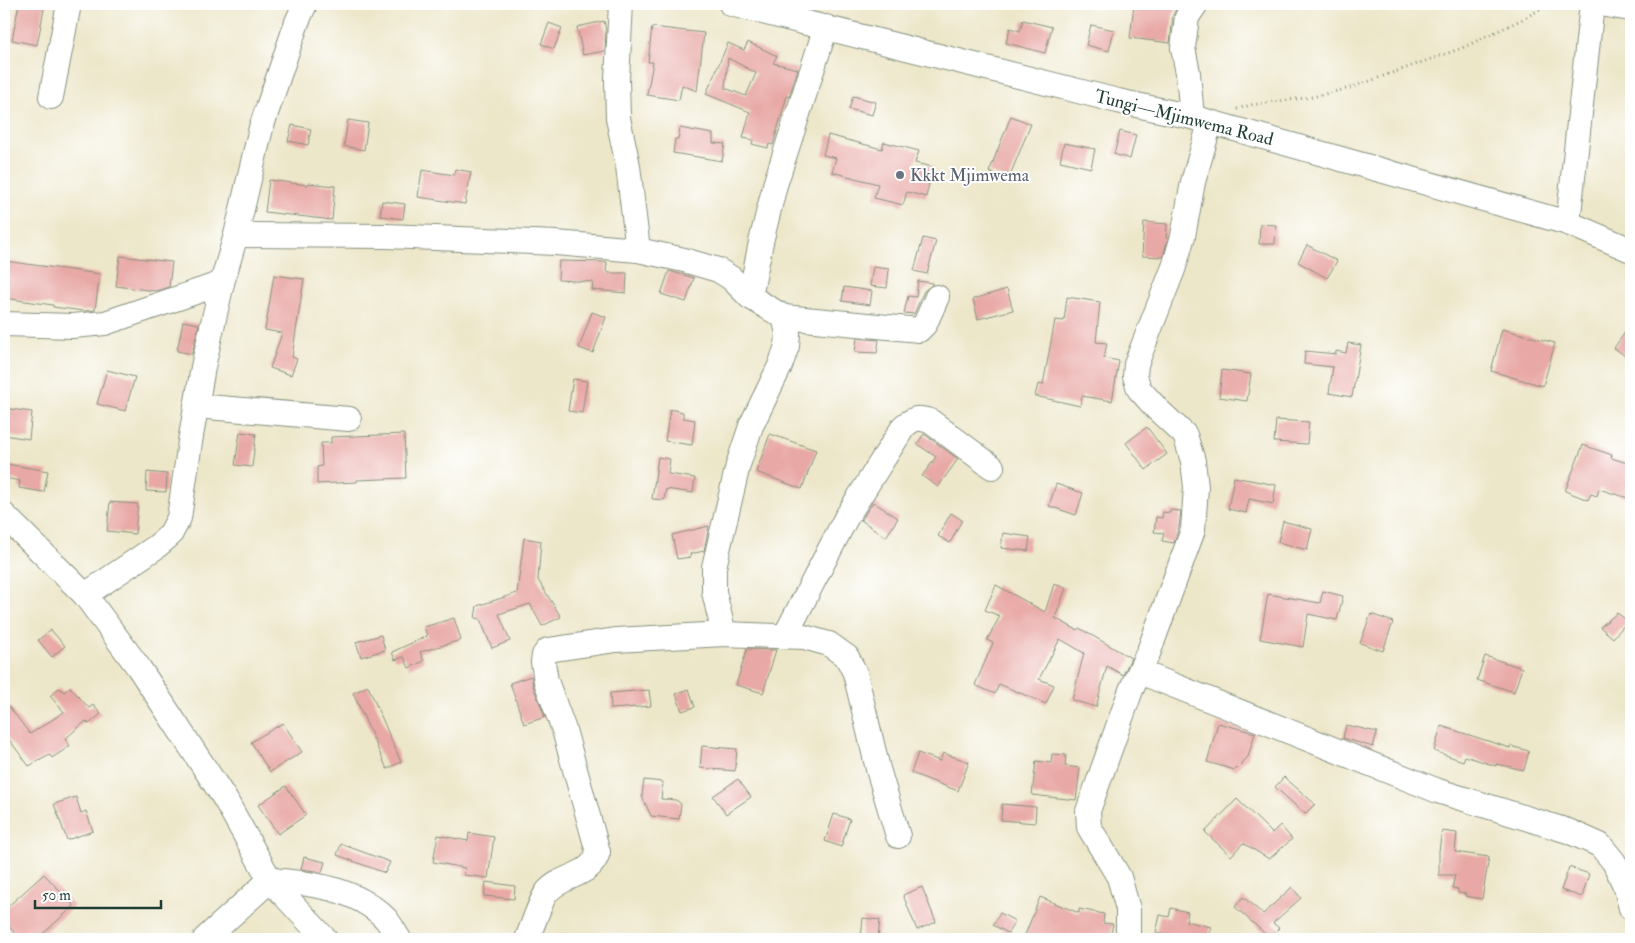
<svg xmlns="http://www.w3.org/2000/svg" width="1635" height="943" font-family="'IM FELL Double Pica',serif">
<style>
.building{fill:#e8a8a5;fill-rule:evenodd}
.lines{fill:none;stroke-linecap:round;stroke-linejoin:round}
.minor-casing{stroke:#86927f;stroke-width:26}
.path{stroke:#86927f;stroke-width:3;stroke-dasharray:1 4;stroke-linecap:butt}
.minor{stroke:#fff;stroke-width:24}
.worship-dot{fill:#6b7280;stroke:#fff;stroke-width:2}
.labels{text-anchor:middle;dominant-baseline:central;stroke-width:4;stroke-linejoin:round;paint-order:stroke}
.street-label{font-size:18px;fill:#1f3d34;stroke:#fff}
.worship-label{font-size:18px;fill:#5b616d;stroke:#fff;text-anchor:start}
</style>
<rect width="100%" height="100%" fill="#fff"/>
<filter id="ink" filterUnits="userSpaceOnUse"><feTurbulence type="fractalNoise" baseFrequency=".02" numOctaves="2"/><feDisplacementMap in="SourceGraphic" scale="10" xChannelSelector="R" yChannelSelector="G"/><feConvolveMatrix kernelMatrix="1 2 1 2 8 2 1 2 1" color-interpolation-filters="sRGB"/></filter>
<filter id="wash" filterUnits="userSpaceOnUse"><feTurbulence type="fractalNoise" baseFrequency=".0096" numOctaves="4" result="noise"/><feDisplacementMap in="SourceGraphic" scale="20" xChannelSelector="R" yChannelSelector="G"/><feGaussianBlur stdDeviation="1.12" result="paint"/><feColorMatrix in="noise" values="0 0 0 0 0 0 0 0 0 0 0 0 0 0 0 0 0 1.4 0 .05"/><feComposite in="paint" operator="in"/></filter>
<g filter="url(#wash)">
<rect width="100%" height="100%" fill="#ede7ca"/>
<g id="blocks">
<g class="building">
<polygon points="19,4 45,4 37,45 12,40"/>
<polygon points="1134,4 1179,4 1173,15 1170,43 1130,38"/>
<polygon points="1023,20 1052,27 1045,53 1006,43 1010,28 1020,31"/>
<polygon points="604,21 606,31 605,51 583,55 577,27"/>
<polygon points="549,23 562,28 554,49 541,44"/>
<polygon points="1091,25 1114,30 1109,51 1086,45"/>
<polygon points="652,27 704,33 697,91 682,85 679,100 647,95 653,62 648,62"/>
<path d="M 748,42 L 777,56 L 773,63 L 798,69 L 789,97 L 787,96 L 773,145 L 769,144 L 768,148 L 752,144 L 753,140 L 743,138 L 750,112 L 706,94 L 728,43 L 744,50 ZM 728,58 L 756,73 L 746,96 L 725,88 Z"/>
<polygon points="853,96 876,102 872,115 849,109"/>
<polygon points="1011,116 1031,124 1008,180 989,172"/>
<polygon points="348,120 368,123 364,150 344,146"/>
<polygon points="292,125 311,129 308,145 288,141"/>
<polygon points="680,128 713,134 713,143 725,144 722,161 673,153 675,139 678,139"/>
<polygon points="1120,131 1136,135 1130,159 1114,154"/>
<polygon points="828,135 882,149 884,142 919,151 915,163 933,167 926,197 907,192 903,205 874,198 878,184 832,172 836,158 823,155"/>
<polygon points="1064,143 1095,149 1091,168 1060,161"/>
<polygon points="455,169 471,172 465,204 418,197 422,170 454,175"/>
<polygon points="269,180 308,185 308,183 335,186 332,220 265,212"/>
<polygon points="382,201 405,204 403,219 380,216"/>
<polygon points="1144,222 1167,224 1166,238 1168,238 1163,257 1142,256"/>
<polygon points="1260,224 1276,225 1275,244 1259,244"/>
<polygon points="923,238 936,241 927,274 914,271"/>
<polygon points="1307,245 1337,261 1327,278 1298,262"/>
<polygon points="120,256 172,262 169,287 155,291 116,286"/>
<polygon points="5,261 100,274 95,310 84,311 53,307 53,305 4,298"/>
<polygon points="559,261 607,262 606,271 609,273 627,273 626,293 592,290 593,282 558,280"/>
<polygon points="873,267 889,269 887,288 870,286"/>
<polygon points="669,271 694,278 686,302 661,294"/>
<polygon points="274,275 304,279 292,357 297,359 291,375 270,368 282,333 265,330"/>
<polygon points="918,281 932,283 932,285 924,291 914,314 904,313 908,296 916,297"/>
<polygon points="844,287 872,291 870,305 842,301"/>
<polygon points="1007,289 1013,310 978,319 973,299"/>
<polygon points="1067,297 1100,302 1096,342 1107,343 1104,358 1119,361 1112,401 1082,396 1080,406 1035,396 1038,384 1043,385 1055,320 1064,321"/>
<polygon points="592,312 606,317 593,353 579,348"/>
<polygon points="183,321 199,324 192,354 177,351"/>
<polygon points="1631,324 1631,360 1614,348"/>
<polygon points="1502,329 1555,343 1543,386 1491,371"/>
<polygon points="857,338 879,340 877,353 855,352"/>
<polygon points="1348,343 1361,345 1352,397 1329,393 1333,367 1304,364 1305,351 1336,354 1336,351 1346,353"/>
<polygon points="107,370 135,377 125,411 97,404"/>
<polygon points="1222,370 1251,374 1247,401 1219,397"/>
<polygon points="573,379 587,381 582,413 568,411"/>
<polygon points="4,408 32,412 29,439 4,435"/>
<polygon points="670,409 683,412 683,418 695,420 692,445 665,441"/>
<polygon points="1276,420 1309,422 1307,444 1274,442"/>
<polygon points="1147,427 1167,454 1146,470 1126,443"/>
<polygon points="240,432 256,434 252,467 235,465"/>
<polygon points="404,434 406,478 357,480 357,482 317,484 317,467 322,466 321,443 331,443 331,437"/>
<polygon points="770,434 816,450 802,489 756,472"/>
<polygon points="924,434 958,459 938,487 922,476 936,457 917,444"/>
<polygon points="1583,445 1612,455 1611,458 1631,464 1631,499 1599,489 1597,496 1591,494 1588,500 1565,491"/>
<polygon points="658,457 670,459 668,474 695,478 693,493 666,489 664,500 652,499"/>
<polygon points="7,464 48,471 44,492 19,488 20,481 5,478"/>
<polygon points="147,472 167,474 166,492 146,491"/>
<polygon points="1234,477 1276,485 1273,504 1249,499 1246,513 1228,509"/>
<polygon points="1056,484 1083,493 1076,515 1049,506"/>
<polygon points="110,502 138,504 135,534 107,531"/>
<polygon points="873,502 898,518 886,537 861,520"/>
<polygon points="1170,510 1181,511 1179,527 1174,543 1162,541 1164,533 1154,532 1156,517 1162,518 1163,512 1170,513"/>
<polygon points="951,513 962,520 950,543 938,536"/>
<polygon points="1283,521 1312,529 1307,550 1278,542"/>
<polygon points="709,526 704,551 690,554 691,557 677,559 672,535"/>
<polygon points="1003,533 1030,537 1028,551 1001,548"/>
<polygon points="524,538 541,541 538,580 561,617 542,626 530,604 499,614 510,641 492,648 480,619 475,618 477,606 517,593"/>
<polygon points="1054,584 1066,588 1055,618 1077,630 1079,628 1131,658 1123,675 1107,666 1096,707 1072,700 1084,653 1060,639 1039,679 1054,685 1046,704 999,684 995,694 975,685 993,643 987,640 1000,616 985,610 996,585 1045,612"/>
<polygon points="1323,591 1343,596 1337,620 1308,614 1303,647 1260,639 1268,594 1320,603"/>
<polygon points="1617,613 1628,621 1613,638 1600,627"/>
<polygon points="1371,614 1393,622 1383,651 1360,643"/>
<polygon points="454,618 461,640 420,652 424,661 409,668 404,657 395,660 392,652 427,636 424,627"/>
<polygon points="51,630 65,646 52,657 38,640"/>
<polygon points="381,635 385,650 361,657 356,642"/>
<polygon points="747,649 776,650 763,693 736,685"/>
<polygon points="1485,656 1522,668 1514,692 1477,680"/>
<polygon points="531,676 533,686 545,717 524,724 510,683"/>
<polygon points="368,686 401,762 387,769 353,693"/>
<polygon points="70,687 89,708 93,705 101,714 89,724 86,721 65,739 70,746 52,758 50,755 29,766 4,733 4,700 30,734 64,712 50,696 59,688 64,692"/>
<polygon points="689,689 695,707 682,711 676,694"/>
<polygon points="649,690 651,706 611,709 610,693"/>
<polygon points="283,723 302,752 270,772 251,742"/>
<polygon points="1218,723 1255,733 1248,757 1235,770 1207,762"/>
<polygon points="1346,725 1377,732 1373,747 1343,738"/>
<polygon points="1441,726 1510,748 1510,746 1529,751 1524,770 1496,764 1496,766 1465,756 1463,761 1434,751"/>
<polygon points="702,746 737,749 735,771 700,768"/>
<polygon points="918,753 940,761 943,753 969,762 958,791 911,773"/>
<polygon points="1052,754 1066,755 1065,766 1080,768 1076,800 1032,795 1036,761 1051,763"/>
<polygon points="1284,777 1315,804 1305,814 1275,787"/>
<polygon points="738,779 751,797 726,814 713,796"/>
<polygon points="644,780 663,782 661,799 676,800 681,804 679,819 651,816 642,796"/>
<polygon points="286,786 306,815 278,834 258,805"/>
<polygon points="76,797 81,813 86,811 93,831 67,840 54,804"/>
<polygon points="1237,799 1272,833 1280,825 1292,839 1269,859 1243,843 1231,856 1205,832"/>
<polygon points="1002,804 1036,807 1035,823 1001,820"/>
<polygon points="834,814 850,819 841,847 825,841"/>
<polygon points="1442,831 1457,833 1455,852 1489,857 1482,899 1465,896 1466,894 1458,893 1458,889 1452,888 1455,875 1439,875 1439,851"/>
<polygon points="469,833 494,837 488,878 464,875 465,868 433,862 438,835 468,841"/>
<polygon points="341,844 390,862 385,873 337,855"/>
<polygon points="304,857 325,862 322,872 301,869"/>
<polygon points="1569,867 1589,874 1582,897 1561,890"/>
<polygon points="44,874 74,906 37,939 20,939 4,921 4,910"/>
<polygon points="486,882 515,886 514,899 484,896"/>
<polygon points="922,887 936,922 917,930 903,895"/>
<polygon points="1292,887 1301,898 1273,923 1279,928 1270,938 1235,907 1243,897 1263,914"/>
<polygon points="1040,897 1079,913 1079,909 1104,914 1103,923 1113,924 1110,939 1034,939 1025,935"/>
<polygon points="1171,908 1188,912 1186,921 1211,927 1208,939 1180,939 1156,933 1160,915 1169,917"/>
<polygon points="1000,913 1015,921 1008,933 993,925"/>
<polygon points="863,918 880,920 878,939 861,939"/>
</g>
</g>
</g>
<g filter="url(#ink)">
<use href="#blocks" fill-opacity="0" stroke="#86927f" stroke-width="1"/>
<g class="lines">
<g class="minor-casing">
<g id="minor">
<polyline points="621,4 617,79 618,118 628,166 638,250"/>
<polyline points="731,4 1118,101 1192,117 1568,223 1631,250"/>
<polyline points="1599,4 1631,9"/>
<polyline points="51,97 69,4"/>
<polyline points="1192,117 1188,73 1183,48 1187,17 1196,4"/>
<polyline points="1568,223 1592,4"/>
<polyline points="236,235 386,236 556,243 638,250 684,260 718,270 731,278 750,297 784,317 788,333 787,346 780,366 751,426 738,465 714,567 714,592 724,634"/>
<polyline points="750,297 761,242 775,185 826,27"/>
<polyline points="784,317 919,330 925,324 937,297"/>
<polyline points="4,324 73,326 105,323 222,283"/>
<polyline points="196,406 349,419"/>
<polyline points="4,515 85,595 139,668 225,799 270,880 325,939"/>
<polyline points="85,595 156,547 170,535 179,518 190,442 203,367 222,283 236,235 261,128 297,22 305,4"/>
<path d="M 785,636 L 846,518 L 904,426 C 915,418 916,417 930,421 L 992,467"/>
<polyline points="1140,672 1438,791 1568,831 1600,845 1614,862 1626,888 1631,908"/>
<path d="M 205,939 L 270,880 C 311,883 356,888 386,919 C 391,925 395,933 399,939"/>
<path d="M 527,939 C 531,930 542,897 547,892 C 562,874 592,877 598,852 L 564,730 L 546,681 L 543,662 L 544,655 L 548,650 L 616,640 L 724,634 L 804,637 L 829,644 L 847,657 L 855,673 L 878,769 L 898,836"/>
<polyline points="1128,939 1128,909 1119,877 1089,827 1088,811 1131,690 1149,651 1193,530 1196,487 1193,461 1185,435 1157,409 1139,389 1135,376 1136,364 1174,267 1183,236 1193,182 1210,123"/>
</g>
</g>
<polyline class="path" points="1237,109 1250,105 1312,97 1350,88 1462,48 1525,18 1549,4"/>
<use href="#minor" class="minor"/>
</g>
</g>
<circle class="worship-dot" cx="900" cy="175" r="5"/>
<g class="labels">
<g class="street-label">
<text transform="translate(1184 118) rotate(14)">Tungi—Mjimwema Road</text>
</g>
<g class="worship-label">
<text x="910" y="175">Kkkt Mjimwema</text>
</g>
</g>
<rect width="1635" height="943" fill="none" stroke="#fff" stroke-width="20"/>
<path d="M35 900v8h126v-8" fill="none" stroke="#1f3d34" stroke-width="2.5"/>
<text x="42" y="900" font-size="15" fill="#1f3d34" stroke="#ffffff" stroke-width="4" paint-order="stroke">50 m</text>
</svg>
